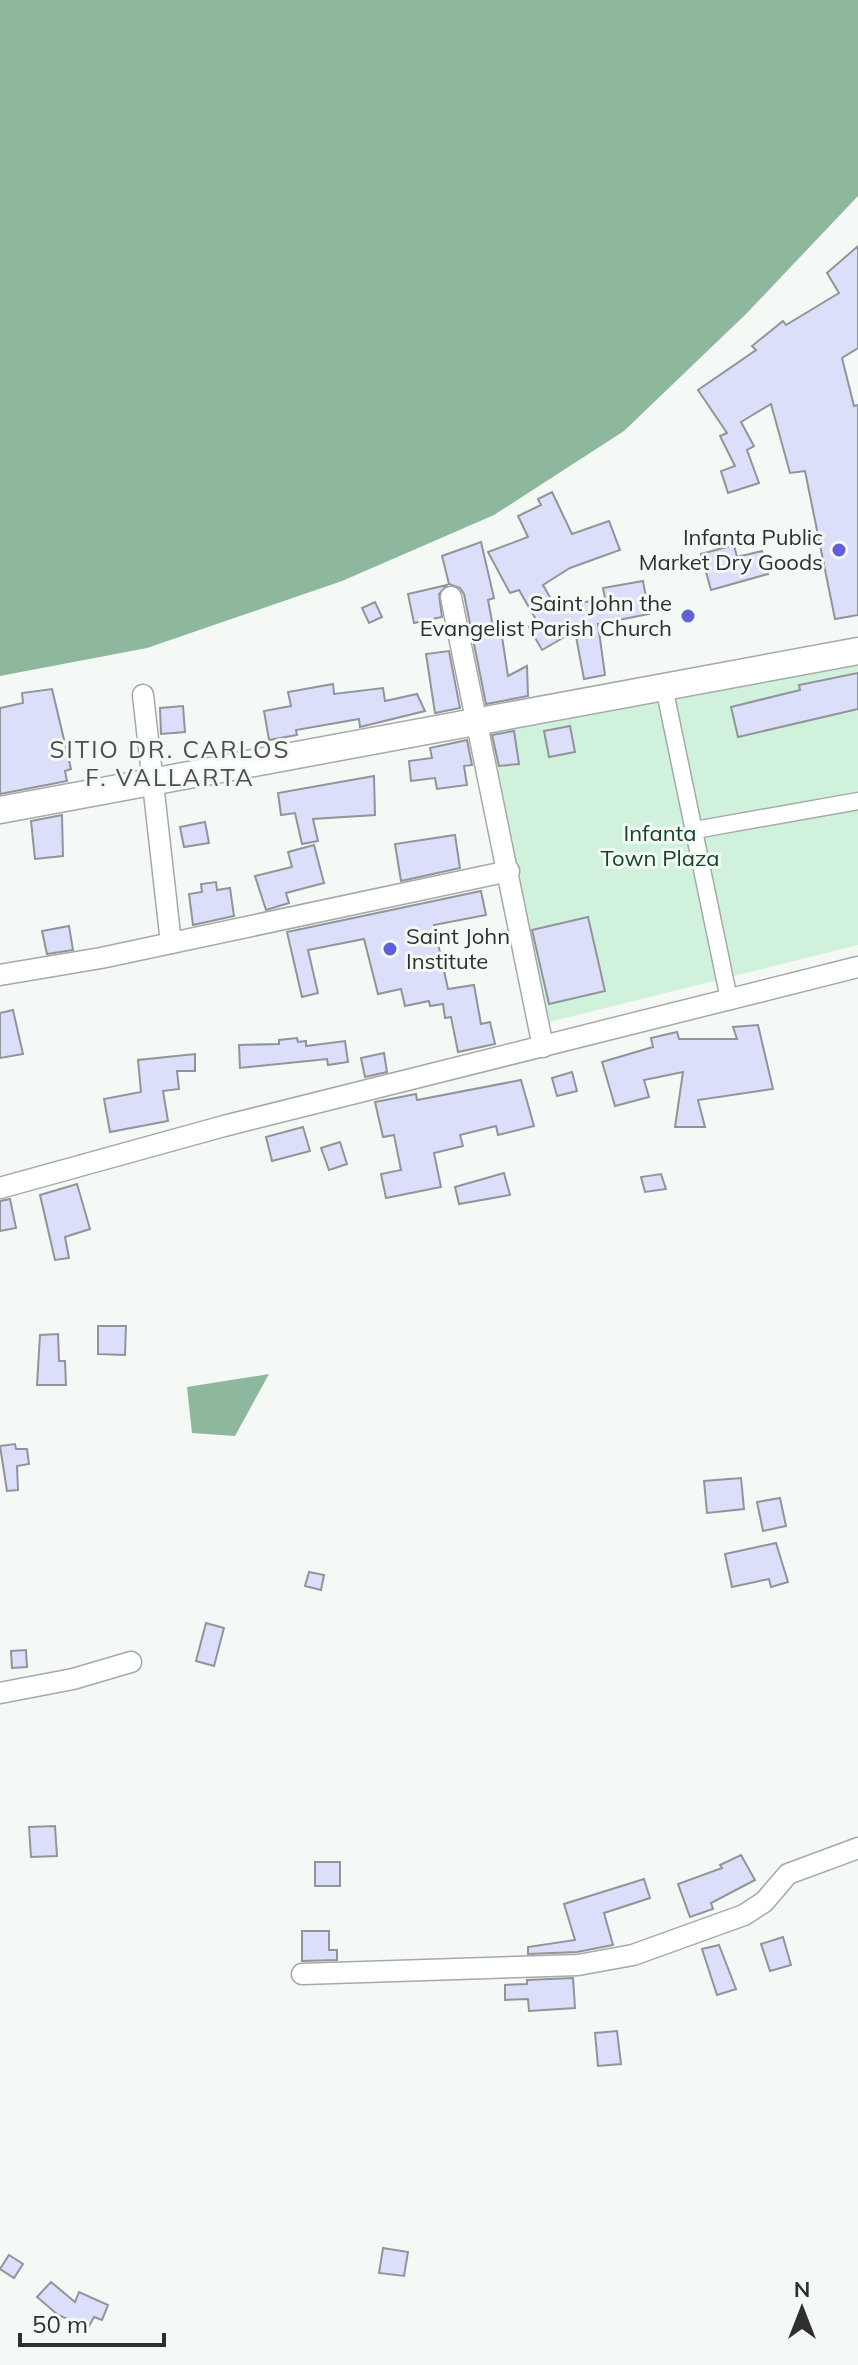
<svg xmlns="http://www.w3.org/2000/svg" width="858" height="2365" font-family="Mulish,sans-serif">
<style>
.green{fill:#d0f2dc}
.water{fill:#8db89d}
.building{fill:#dbdffa;stroke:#939499;stroke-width:2}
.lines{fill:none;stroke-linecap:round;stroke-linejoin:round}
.pedestrian-casing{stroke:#a5aaa7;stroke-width:19}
.minor-casing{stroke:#a5aaa7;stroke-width:23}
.tertiary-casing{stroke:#a5aaa7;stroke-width:29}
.pedestrian{stroke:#fff;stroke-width:16}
.minor{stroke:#fff;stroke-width:20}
.tertiary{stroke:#fff;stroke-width:26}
.poi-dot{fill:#6160d9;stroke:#f4f9f5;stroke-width:3}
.labels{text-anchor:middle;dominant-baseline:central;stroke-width:6;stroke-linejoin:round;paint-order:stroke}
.poi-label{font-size:22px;fill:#2e302f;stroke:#f4f9f5;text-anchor:end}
.park-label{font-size:22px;fill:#10452a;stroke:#f4f9f5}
.neighbourhood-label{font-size:24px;letter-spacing:2px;fill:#4c504d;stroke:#f4f9f5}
</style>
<rect width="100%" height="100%" fill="#f4f9f5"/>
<polygon class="green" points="858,660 858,945 549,1022 484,734"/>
<g class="water">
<polygon points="0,0 858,0 858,196 746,314 624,431 494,515 342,581 147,648 0,676"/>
<polygon points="269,1374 235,1436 192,1433 187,1387"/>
</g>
<g class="building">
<polygon points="858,246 858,348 842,358 854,406 858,405 858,615 835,619 805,471 790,473 771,404 741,422 754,446 747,450 759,483 728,493 721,471 735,466 720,436 727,433 698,390 756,350 752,346 783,321 786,325 839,293 827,273"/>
<polygon points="552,492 572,534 609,521 620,550 570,568 543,585 556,608 605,598 603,588 643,581 649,614 598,624 605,675 584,679 575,631 542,650 529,627 538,623 519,590 510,593 488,552 528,537 518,516 541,505 538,499"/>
<polygon points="481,542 494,598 488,600 494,632 501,630 508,676 527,666 528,696 486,704 464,594 460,588 449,584 442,556"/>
<polygon points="734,545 737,557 762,551 768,574 711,590 701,554"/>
<polygon points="447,585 439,594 442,617 414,623 408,594"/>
<polygon points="375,602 382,617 369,623 362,608"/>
<polygon points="449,651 460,708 435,713 426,654"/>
<polygon points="858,673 858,709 738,737 731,707 800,690 799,685"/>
<polygon points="333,684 334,694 383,688 385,701 417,694 425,711 360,727 359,719 296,730 297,735 269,740 264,711 291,706 288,692"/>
<polygon points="52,689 71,769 65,771 67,781 0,794 0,708 23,703 22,693"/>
<polygon points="183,706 185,732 161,734 160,708"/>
<polygon points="570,726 575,752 549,757 544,731"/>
<polygon points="514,731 519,764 499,766 492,735"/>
<polygon points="467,740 472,765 464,766 467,785 437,789 435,778 411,781 409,761 432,758 430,748"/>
<polygon points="374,776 375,815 313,819 318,841 302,844 295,813 281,815 278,793"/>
<polygon points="62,815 63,856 35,859 31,821"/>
<polygon points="205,822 209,843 184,847 180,827"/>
<polygon points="455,835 460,868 401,881 395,844"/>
<polygon points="314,845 324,883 286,893 289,903 266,910 255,876 292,867 288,852"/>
<polygon points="216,882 217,890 230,888 234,916 193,925 189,894 202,892 201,884"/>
<polygon points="481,891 486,915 434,925 448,989 474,985 481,1024 490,1022 495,1044 458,1052 451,1017 445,1018 443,1004 430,1006 429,1001 405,1006 401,989 378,994 364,939 308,950 318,993 302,997 287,932"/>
<polygon points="588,917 605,991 549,1004 532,930"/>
<polygon points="69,926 73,950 47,954 42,931"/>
<polygon points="13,1010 23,1054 0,1058 0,1013"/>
<polygon points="758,1025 773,1089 698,1100 705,1127 675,1127 683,1072 644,1080 649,1097 615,1106 602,1062 653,1047 651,1038 677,1032 679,1039 737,1039 733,1027"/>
<polygon points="297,1038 298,1042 306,1041 306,1046 345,1041 348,1062 328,1065 327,1059 240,1068 239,1045 279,1044 279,1040"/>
<polygon points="384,1053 387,1072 365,1077 361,1058"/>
<polygon points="195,1054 195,1071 177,1071 179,1089 163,1091 168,1121 110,1132 104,1099 141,1092 138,1060"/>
<polygon points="572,1072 577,1091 557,1096 552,1078"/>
<polygon points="521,1080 534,1126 498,1135 496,1126 460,1135 463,1146 434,1153 441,1187 386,1198 381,1174 401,1170 394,1135 383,1137 375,1102 416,1094 417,1100"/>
<polygon points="303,1127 310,1151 272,1161 266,1137"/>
<polygon points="340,1142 347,1164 329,1170 321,1148"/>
<polygon points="504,1173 510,1195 459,1204 455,1187"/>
<polygon points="661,1174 666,1189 645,1192 641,1177"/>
<polygon points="77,1184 90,1229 65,1237 69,1258 55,1260 40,1195"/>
<polygon points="10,1199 16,1228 0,1231 0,1201"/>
<polygon points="98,1326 126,1326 125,1355 98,1354"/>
<polygon points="58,1334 59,1361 65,1361 66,1385 37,1385 40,1335"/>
<polygon points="15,1444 16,1449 27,1449 29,1464 17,1466 18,1490 7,1491 0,1446"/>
<polygon points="741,1478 744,1509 707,1513 704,1481"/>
<polygon points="780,1498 786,1526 763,1531 757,1502"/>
<polygon points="776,1543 788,1582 771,1587 769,1579 732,1587 725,1554"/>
<polygon points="309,1572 324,1575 321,1590 305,1586"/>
<polygon points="206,1623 224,1628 214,1666 196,1661"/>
<polygon points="26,1650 27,1667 12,1668 11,1651"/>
<polygon points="55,1826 57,1856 31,1857 29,1827"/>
<polygon points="741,1855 755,1880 711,1903 713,1909 690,1917 678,1884 722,1868 720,1865"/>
<rect x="315" y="1862" width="25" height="24"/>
<polygon points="644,1879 650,1898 604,1913 613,1945 577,1952 528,1954 528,1947 575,1940 564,1904"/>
<polygon points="302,1931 329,1931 329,1950 337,1950 337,1960 302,1961"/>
<polygon points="783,1937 791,1965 770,1971 761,1944"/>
<polygon points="719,1945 736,1989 717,1995 702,1949"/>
<polygon points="573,1978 575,2008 529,2011 528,1999 505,2000 505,1985 527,1984 527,1980"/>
<polygon points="617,2031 621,2064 598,2066 595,2033"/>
<polygon points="383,2248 408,2252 404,2276 379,2273"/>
<polygon points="9,2255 23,2264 14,2278 0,2269"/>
<polygon points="51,2282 75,2302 79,2292 108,2305 102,2320 94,2317 88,2328 58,2315 37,2297"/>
</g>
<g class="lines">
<g class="pedestrian-casing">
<g id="pedestrian">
<polyline points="664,687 729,999"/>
<polyline points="695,830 858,801"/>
</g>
</g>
<g class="minor-casing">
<g id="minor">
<polyline points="451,597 543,1047"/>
<polyline points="143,695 171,943"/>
<polyline points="0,975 101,958 509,871"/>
<polyline points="0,1188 224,1126 858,967"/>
<polyline points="0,1693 73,1679 131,1662"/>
<polyline points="302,1974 578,1965 633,1955 744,1915 764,1902 788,1874 858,1848"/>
</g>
</g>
<g class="tertiary-casing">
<polyline id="tertiary" points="0,810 858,651"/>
</g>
<use href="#pedestrian" class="pedestrian"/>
<use href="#minor" class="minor"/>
<use href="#tertiary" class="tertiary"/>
</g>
<g class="poi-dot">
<circle cx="839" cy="550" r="8"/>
<circle cx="688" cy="616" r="8"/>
<circle cx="390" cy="949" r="8"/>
</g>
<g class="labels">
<g class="poi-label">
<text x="823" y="537">Infanta Public<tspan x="823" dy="25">Market Dry Goods</tspan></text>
<text x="672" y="603">Saint John the<tspan x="672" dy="25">Evangelist Parish Church</tspan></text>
<text x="406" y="936" text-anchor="start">Saint John<tspan x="406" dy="25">Institute</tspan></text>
</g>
<g class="park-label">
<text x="660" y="833">Infanta<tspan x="660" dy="25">Town Plaza</tspan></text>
</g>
<g class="neighbourhood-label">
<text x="170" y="749">SITIO DR. CARLOS<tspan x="170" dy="28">F. VALLARTA</tspan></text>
</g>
</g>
<g transform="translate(802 2309)" stroke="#f4f9f5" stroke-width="6" paint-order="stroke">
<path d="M0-6L14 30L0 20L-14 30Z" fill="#2e302f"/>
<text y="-12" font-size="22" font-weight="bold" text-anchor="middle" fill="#2e302f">N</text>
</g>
<path d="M20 2333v12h144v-12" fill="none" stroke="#2e302f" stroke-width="4"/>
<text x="32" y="2333" font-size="24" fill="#2e302f" stroke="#f4f9f5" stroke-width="6" paint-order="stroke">50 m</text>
</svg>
